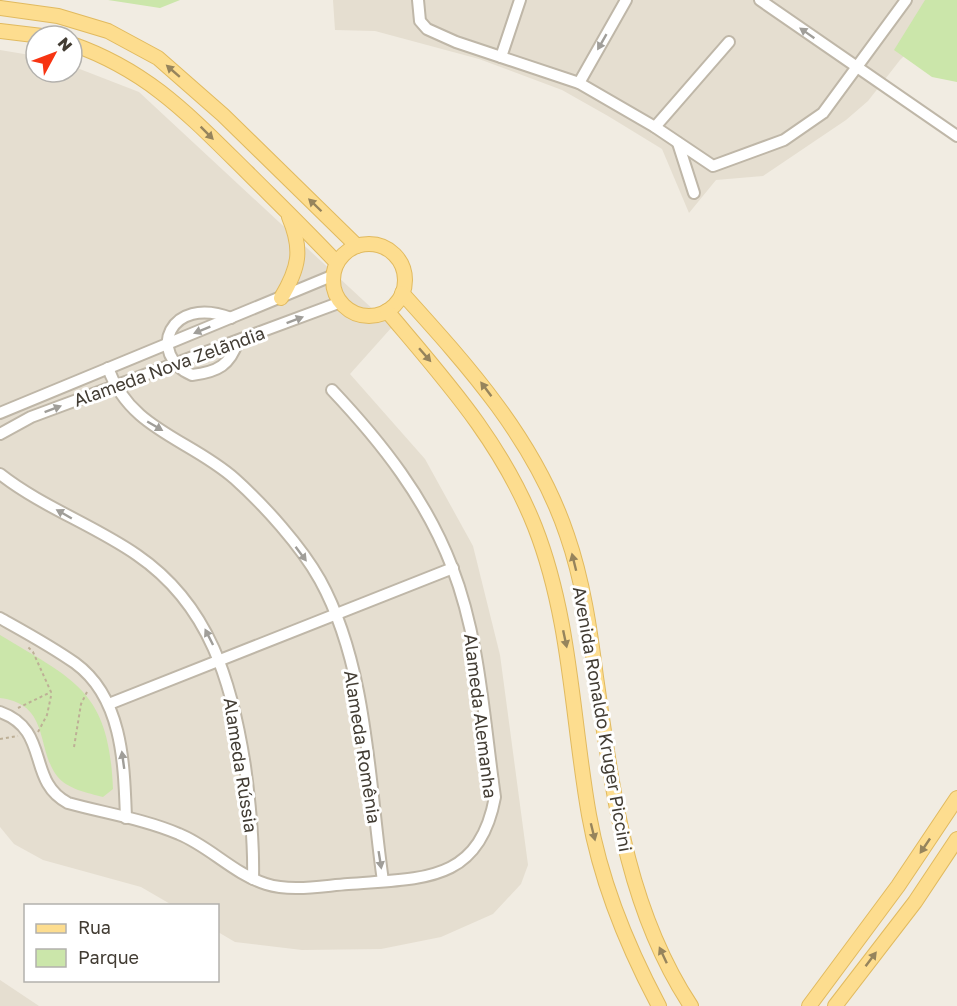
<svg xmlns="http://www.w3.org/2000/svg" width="957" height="1006" font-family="'Golos Text',sans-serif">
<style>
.residential{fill:#e5ded0}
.green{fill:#cbe6aa}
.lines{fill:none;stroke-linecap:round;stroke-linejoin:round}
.minor-casing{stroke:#bfb7a8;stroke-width:14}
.major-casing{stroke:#e1ba5f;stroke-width:16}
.path{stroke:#bdaf96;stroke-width:2;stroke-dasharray:3 3;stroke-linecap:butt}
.minor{stroke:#fff;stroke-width:10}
.major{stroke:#fddd8f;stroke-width:14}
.oneway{fill:#a09e99}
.oneway2{fill:#96845c}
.labels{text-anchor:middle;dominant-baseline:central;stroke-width:6;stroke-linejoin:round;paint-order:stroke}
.street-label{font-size:18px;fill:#423c33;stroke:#fff}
</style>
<rect width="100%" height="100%" fill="#f1ece2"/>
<g class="residential">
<polygon points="333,0 951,0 944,16 900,60 868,101 846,120 763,176 716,180 689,213 662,149 608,116 562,90 479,59 375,31 335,30"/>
<polygon points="0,50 36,56 36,72 72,72 72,66 139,92 392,327 350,374 425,459 473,546 500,655 528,865 521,884 493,914 441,937 381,949 302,950 235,942 218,932 218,906 172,905 141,887 43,860 14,844 0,827"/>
<polygon points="0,980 39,1006 0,1006"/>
</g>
<g class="green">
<polygon points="108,0 180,0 160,8"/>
<polygon points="925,0 957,0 957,82 932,77 894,50"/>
<path d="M 0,635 C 76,681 109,691 113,789 L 103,797 C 88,793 67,789 57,776 C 36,748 50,704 0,698 Z"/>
</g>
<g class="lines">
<g class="minor-casing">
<g id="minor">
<polyline points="418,0 420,21 427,29 456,42 579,83 655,127 713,166 784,140 823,113 906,0"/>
<polyline points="760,0 957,136"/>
<polyline points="501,57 520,0"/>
<polyline points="579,83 626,0"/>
<polyline points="655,127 729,42"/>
<polyline points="678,143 694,193"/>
<path d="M 231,318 C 169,294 146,355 192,375 C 218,372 230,365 238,341"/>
<path d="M 108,368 C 130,430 190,439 235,479 C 264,505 301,546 320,580 C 368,667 369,785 383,881"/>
<polyline points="0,413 334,275"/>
<polyline points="0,434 31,417 341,302"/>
<path d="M 0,474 C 42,507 94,525 137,555 C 210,605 232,683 245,766 C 250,803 254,841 253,879"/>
<path d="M 0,618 C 25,632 51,646 75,663 C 123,698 124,764 126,818"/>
<polyline points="109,704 453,568"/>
<path d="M 0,712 C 51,730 26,781 68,803 C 104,813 144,819 179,834 C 209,846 234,874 266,884 C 291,892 321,886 348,884 C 421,878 479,884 495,797 C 484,721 480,639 452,567 C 426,499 382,443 332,390"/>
</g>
</g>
<g class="major-casing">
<g id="major">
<polyline points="0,8 58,16 108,31 158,58 223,115 357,246"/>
<polyline points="0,31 42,36"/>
<path d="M 72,44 C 149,71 190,116 247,172 C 277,202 308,232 337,263"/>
<circle cx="369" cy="280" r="36"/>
<path d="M 402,293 C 469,367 535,440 567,535 C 583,581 590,630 596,677 C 613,792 626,907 691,1006"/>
<path d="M 281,298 C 299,268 303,250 289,217"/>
<path d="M 387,311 C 445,380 501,441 535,527 C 571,619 572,719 589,815 C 601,883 627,946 659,1006"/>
<polyline points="809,1006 898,886 957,798"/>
<polyline points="835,1006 915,902 957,839"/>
</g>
</g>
<g class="path">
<polyline points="18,708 51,692 33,652 27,646"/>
<polyline points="38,732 47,715 51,696"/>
<polyline points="0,739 18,736"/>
<polyline points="74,747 81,704 87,692"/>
</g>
<use href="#minor" class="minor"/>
<use href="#major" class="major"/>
</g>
<defs><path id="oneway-solid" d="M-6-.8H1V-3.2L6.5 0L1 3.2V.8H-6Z" transform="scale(1.5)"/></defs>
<g class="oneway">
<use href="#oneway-solid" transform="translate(807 33) rotate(-145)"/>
<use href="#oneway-solid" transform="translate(602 42) rotate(120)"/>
<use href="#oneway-solid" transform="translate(295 320) rotate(-21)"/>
<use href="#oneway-solid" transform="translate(202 330) rotate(158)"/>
<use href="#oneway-solid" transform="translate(53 409) rotate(-21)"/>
<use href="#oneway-solid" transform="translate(155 426) rotate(30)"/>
<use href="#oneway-solid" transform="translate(64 514) rotate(-150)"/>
<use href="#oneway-solid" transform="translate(301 554) rotate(53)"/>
<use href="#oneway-solid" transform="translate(209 637) rotate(-117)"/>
<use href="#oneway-solid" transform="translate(123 760) rotate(-98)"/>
<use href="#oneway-solid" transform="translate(380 860) rotate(81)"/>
</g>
<g class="oneway2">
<use href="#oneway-solid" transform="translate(173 71) rotate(-139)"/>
<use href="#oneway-solid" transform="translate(207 133) rotate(45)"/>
<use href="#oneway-solid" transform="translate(315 205) rotate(-136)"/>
<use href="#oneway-solid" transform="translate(425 355) rotate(49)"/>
<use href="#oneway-solid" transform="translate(486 389) rotate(-127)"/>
<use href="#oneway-solid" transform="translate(574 562) rotate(-104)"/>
<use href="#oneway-solid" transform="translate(565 639) rotate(78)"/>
<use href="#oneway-solid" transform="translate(593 832) rotate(76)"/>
<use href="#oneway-solid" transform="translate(925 846) rotate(124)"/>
<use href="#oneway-solid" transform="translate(663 955) rotate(-115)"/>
<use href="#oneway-solid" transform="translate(871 959) rotate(-53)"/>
</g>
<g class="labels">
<g class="street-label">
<text transform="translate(169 366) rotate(-20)">Alameda Nova Zelãndia</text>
<text transform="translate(481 716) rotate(83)">Alameda Alemanha</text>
<text transform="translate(603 719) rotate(80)">Avenida Ronaldo Kruger Piccini</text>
<text transform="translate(363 747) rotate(81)">Alameda Romênia</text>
<text transform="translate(241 765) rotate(81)">Alameda Rússia</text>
</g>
</g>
<rect x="24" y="904" width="195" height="78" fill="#ffffff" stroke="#b3b1ad" stroke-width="1.5"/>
<rect x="36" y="924" width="30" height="9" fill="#fddd8f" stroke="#b3b1ad" stroke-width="1.5"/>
<text x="78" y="934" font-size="18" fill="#423c33">Rua</text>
<rect x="36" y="949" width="30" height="18" fill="#cbe6aa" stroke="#b3b1ad" stroke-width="1.5"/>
<text x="78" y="964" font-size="18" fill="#423c33">Parque</text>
<g transform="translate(54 54) rotate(49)"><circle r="28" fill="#ffffff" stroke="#b3b1ad" stroke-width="1.5"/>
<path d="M0-4.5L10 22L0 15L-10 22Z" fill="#f73412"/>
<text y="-9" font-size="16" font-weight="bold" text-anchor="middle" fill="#423c33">N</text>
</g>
</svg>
